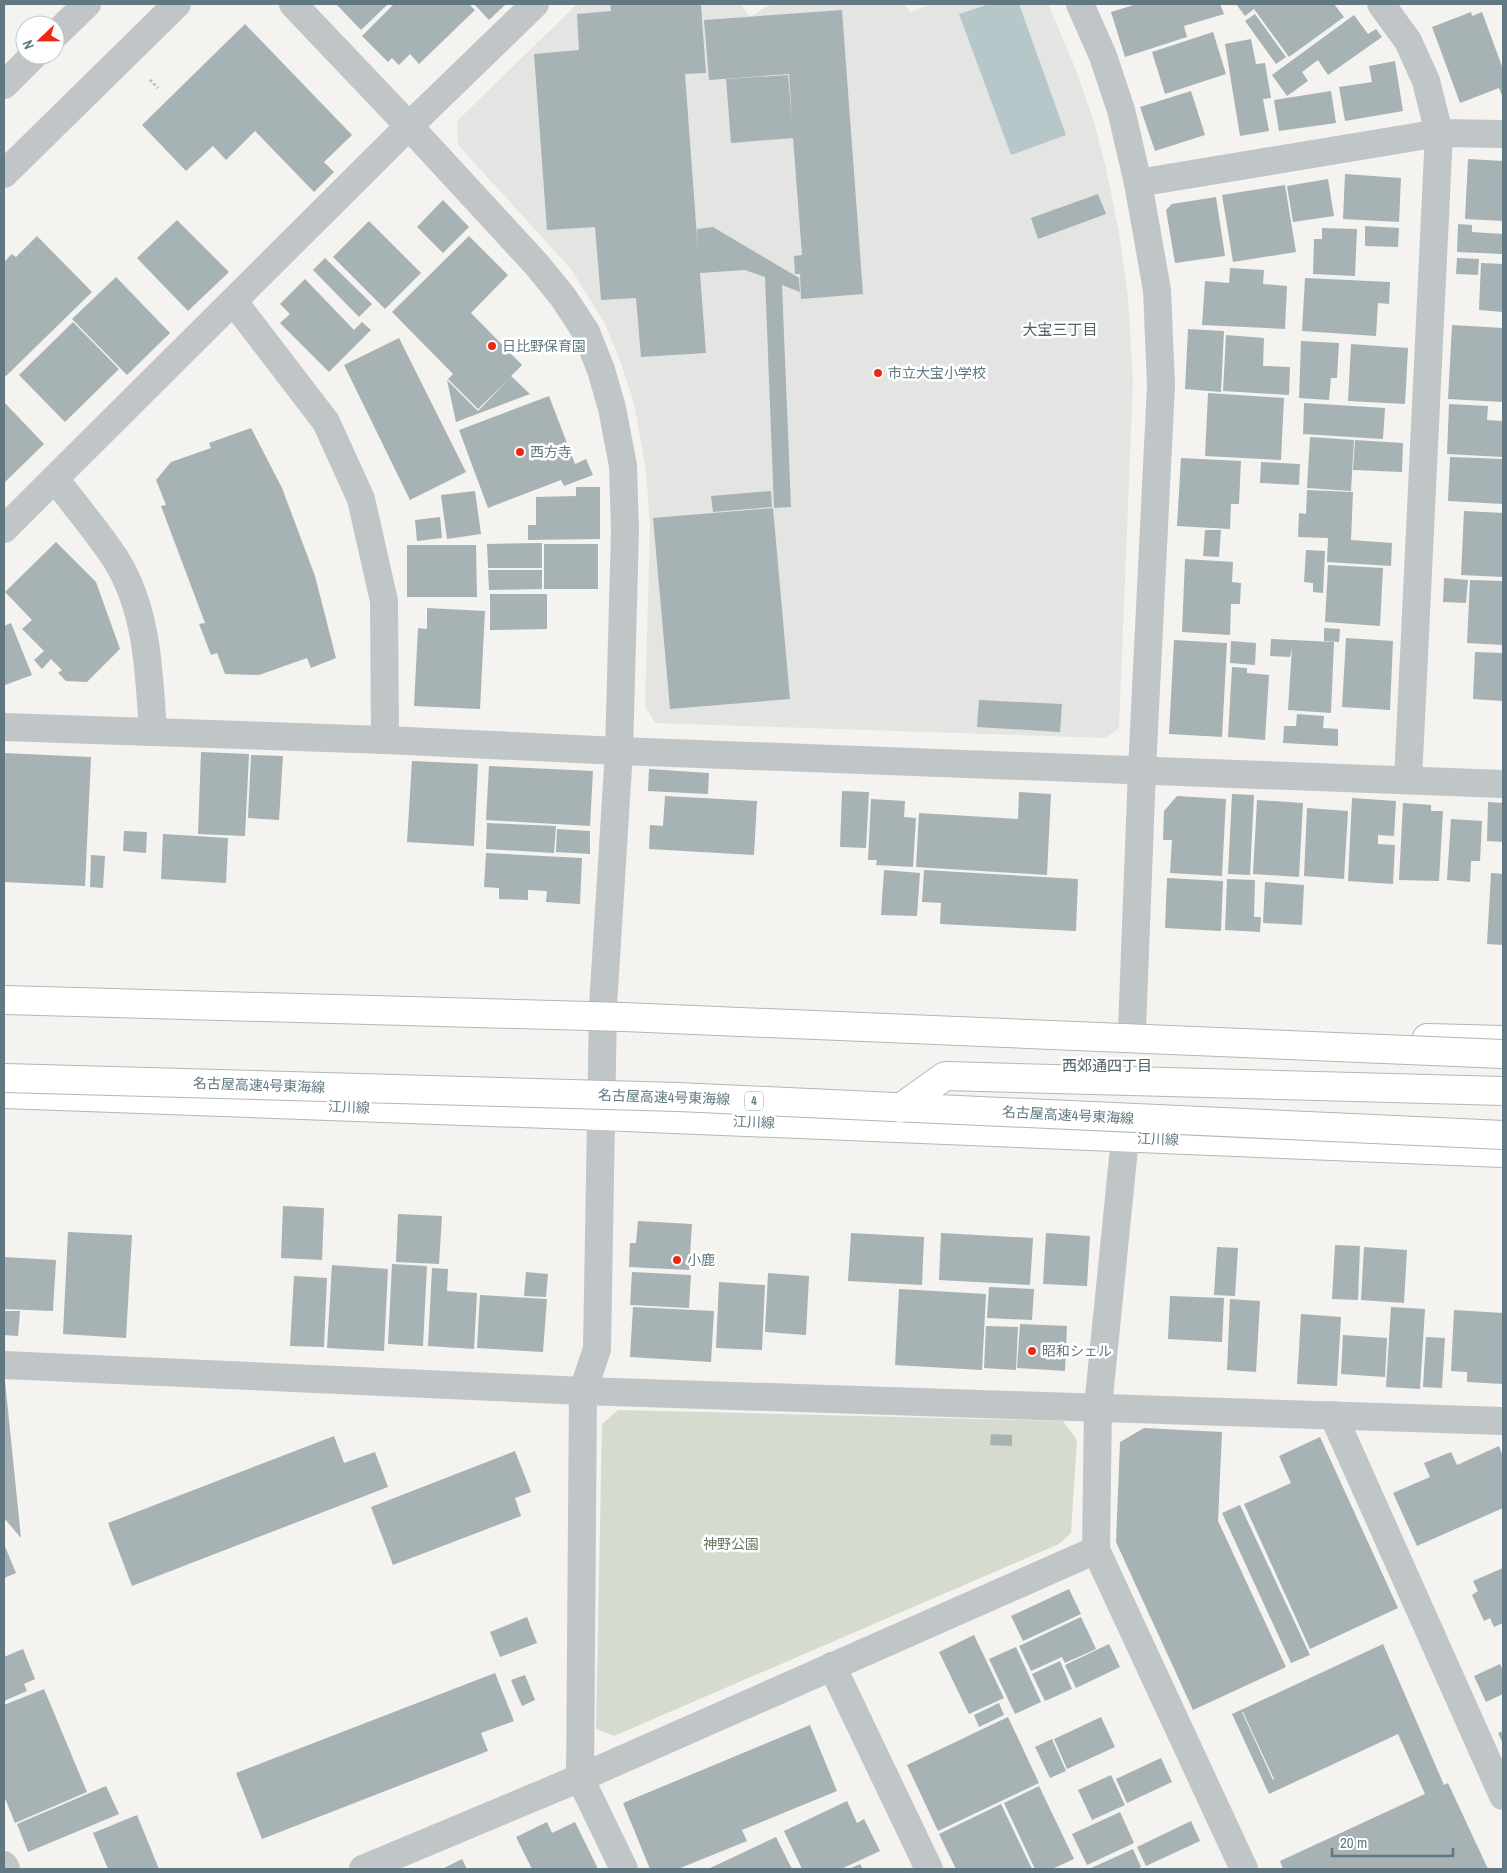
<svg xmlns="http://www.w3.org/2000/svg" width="1507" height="1873" font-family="'Archivo Narrow','Noto Sans JP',sans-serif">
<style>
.built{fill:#e4e5e3}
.green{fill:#d6dbd0}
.water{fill:#b6c7c9}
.building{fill:#a7b2b5;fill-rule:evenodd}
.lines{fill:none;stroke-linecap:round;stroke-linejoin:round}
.major-casing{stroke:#b1b7ba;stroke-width:30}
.path{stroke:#bcbec0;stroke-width:3;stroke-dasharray:2.5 2.5;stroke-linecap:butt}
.minor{stroke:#c0c5c7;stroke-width:28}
.major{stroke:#fff;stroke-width:28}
.highway-bridge-casing{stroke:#b3b7b9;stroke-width:30;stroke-linecap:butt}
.highway-bridge{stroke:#fff;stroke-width:28}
.poi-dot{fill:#ed2916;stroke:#fff;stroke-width:2}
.labels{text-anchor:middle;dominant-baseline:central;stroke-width:5;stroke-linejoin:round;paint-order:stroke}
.shield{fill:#fff;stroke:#90a0a8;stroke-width:1}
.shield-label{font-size:12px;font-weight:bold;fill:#617882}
.poi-label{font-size:14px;fill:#617882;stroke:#fff;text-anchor:start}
.street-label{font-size:14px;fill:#617882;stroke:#fff}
.park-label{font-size:14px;fill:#697960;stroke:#fff}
.neighbourhood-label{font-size:15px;fill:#4f6067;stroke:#fff}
</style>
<rect width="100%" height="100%" fill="#f4f3ef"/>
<polygon class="built" points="577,4 740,4 750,17 771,4 904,4 911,12 931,4 1048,4 1076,70 1094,122 1106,168 1119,233 1128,296 1133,382 1119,728 1106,738 655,723 645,706 650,528 646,470 634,404 621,363 605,324 571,269 458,145 457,121"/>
<polygon class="green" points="618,1410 1063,1421 1077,1440 1071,1533 1059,1544 614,1736 596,1729 602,1424"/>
<polygon class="water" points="989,4 1019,4 1066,135 1011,155 959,14"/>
<g class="building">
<polygon points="336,4 388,4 361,30"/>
<polygon points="394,4 469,4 475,10 419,64 410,54 399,65 392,58 388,62 362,36"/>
<polygon points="474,4 506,4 489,20"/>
<polygon points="610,4 701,5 706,73 685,74 698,251 697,229 713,227 799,278 800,292 782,285 791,507 774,508 765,277 745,270 700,273 706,353 641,357 636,298 601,300 595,227 547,230 534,54 579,50 577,14 611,11"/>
<polygon points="1137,4 1220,4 1224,14 1184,26 1187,37 1125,57 1111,12"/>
<polygon points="1236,4 1334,4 1344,17 1289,57 1254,9 1245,16"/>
<polygon points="842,10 863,294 801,299 800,274 795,274 794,256 802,255 793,138 731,143 726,79 788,75 792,120 789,74 709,80 704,20"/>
<polygon points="1471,12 1472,16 1482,12 1503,69 1503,98 1499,88 1460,103 1432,27"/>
<polygon points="1255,14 1286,57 1276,64 1245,21"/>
<polygon points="1354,15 1368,34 1376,29 1382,37 1328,75 1318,60 1302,72 1308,81 1287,96 1272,75"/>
<polygon points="245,24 352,135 324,162 334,172 314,192 255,131 226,160 213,146 186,171 142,125"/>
<polygon points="1213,32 1226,74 1165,94 1152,52"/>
<polygon points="1251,39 1256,64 1265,63 1271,98 1263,99 1269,131 1240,136 1225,44"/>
<polygon points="1395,61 1403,111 1345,121 1339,87 1372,82 1369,66"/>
<polygon points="1191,91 1205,135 1155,151 1140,107"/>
<polygon points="1331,91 1336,123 1279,131 1274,100"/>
<polygon points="1468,159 1503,161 1503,221 1465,219"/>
<polygon points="1345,174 1401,178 1399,222 1343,219"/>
<polygon points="1328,179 1334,216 1293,222 1287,186"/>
<polygon points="1285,185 1296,252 1233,262 1222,195"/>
<polygon points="1098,194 1106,214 1038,239 1031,218"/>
<polygon points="1216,197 1225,256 1175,263 1166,210 1172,204"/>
<polygon points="443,200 469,227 443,253 417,227"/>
<polygon points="177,220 229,272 188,311 137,258"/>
<polygon points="369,221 421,273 385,309 333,257"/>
<polygon points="1458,224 1472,225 1472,232 1503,234 1502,254 1457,252"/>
<polygon points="1365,226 1399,228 1398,247 1365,246"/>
<polygon points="1322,228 1357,229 1355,276 1313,274 1314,239 1322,239"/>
<polygon points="37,236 92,292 6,376 4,375 4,262 12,254 16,257"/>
<polygon points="469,236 508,275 471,313 522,365 511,376 530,394 456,422 447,380 478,411 510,378 478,409 448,379 453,374 392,312"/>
<polygon points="325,258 372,304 359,317 313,270"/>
<polygon points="1457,258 1479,259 1478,275 1456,274"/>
<polygon points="1481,263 1503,264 1503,312 1479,310"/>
<polygon points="1230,268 1264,270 1263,284 1287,286 1285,329 1202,325 1205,281 1229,283"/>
<polygon points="116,277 170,333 127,375 72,319"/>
<polygon points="1305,278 1390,282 1389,304 1378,303 1376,336 1302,331"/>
<polygon points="305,279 354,330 362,322 371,330 329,372 280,323 290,314 280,304"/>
<polygon points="73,322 119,369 65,422 19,375"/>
<polygon points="1452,325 1503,328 1503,402 1448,399"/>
<polygon points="1188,329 1224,331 1221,392 1185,389"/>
<polygon points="1226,335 1264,338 1263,366 1290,367 1289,395 1223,391"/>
<polygon points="399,338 466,472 410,500 344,365"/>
<polygon points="1301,341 1339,343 1337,378 1331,378 1329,400 1299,398"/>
<polygon points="1351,344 1408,348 1405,404 1348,401"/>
<polygon points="1208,393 1284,398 1281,460 1205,456"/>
<polygon points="549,396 575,464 586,459 593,475 564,486 561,480 488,508 459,430"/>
<polygon points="4,402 44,444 4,483"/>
<polygon points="1304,403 1385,408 1383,439 1303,434"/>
<polygon points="1449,404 1488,406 1487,420 1503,421 1503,457 1447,454"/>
<polygon points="251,428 282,488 315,576 336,658 311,668 307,658 259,675 225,674 217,653 211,655 199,624 205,623 161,506 166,505 156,480 171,462 211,448 209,443"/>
<polygon points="1310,437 1354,440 1351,491 1307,488"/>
<polygon points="1355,440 1403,443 1402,472 1353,470"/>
<polygon points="1450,457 1503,459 1503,504 1448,501"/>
<polygon points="1181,458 1241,461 1239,504 1231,504 1230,529 1177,526"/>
<polygon points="1261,462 1300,464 1299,485 1260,483"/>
<polygon points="576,487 600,487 600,539 528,540 528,525 536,525 536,497 576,496"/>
<polygon points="1307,490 1353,492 1351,540 1392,543 1391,566 1327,562 1328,538 1298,537 1299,513 1306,514"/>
<polygon points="475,491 481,534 447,539 441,495"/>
<polygon points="771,491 772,507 713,512 711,496"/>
<polygon points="773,508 790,699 670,709 653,518"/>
<polygon points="1464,511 1503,513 1503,577 1461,575"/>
<polygon points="440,517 442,538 417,541 415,520"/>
<polygon points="1205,530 1221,530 1219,557 1203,556"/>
<polygon points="56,542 96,582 120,649 87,682 66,681 58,673 62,670 51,659 42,669 34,660 44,651 22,629 32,620 5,592"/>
<polygon points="542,543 542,568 488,568 487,544"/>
<rect x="544" y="544" width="54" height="45"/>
<polygon points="407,545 476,545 477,597 407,597"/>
<polygon points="1306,550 1325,551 1323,593 1313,592 1313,583 1304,582"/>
<polygon points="1185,559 1233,562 1232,582 1241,583 1240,604 1231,604 1230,635 1182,632"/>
<polygon points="1328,565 1383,568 1380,626 1325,622"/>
<polygon points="488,570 542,570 542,589 489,590"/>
<polygon points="1444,578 1468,580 1466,603 1443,602"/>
<polygon points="1470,580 1503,581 1503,645 1467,643"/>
<polygon points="490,594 547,594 547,629 490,630"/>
<polygon points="427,608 485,611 480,709 414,706 418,628 427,629"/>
<polygon points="11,623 32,675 5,685 4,626"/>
<polygon points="1324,628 1340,629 1339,642 1324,641"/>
<polygon points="1346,638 1393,641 1390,710 1342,707"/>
<polygon points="1271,639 1334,642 1331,713 1288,710 1292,648 1290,657 1270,656"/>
<polygon points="1174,640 1227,643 1222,737 1169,734"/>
<polygon points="1231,641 1256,643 1255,665 1230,663"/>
<polygon points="1475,652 1503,653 1503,701 1473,699"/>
<polygon points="1232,667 1247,668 1247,673 1269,675 1265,740 1228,737"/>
<polygon points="979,700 1062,704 1060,732 977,727"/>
<polygon points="1297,714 1324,716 1323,728 1338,729 1338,746 1283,743 1284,726 1296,726"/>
<polygon points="201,752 249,754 245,836 198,834"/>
<polygon points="4,753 91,757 85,886 4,882"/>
<polygon points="251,755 283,756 279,820 248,818"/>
<polygon points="412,761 478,764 474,846 407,842"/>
<polygon points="489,766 593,771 590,826 486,820"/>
<polygon points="649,769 709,773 708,794 648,791"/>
<polygon points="842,791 869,792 866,848 840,847"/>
<polygon points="1019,792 1051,794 1047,875 916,867 919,813 1018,819"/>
<polygon points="1232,794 1254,795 1250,875 1228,874"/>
<polygon points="665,796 757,801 754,855 649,849 650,825 663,826"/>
<polygon points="1177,796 1226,799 1222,876 1170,873 1172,840 1163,840 1164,811"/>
<polygon points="1352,798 1396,801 1394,836 1378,835 1378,844 1395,845 1393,884 1348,881"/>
<polygon points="871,799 905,801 904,817 916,818 913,867 876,865 877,860 868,860"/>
<polygon points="1257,800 1303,803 1299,877 1253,874"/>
<polygon points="1488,802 1503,803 1503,842 1487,841"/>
<polygon points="1403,803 1431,805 1431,811 1443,811 1439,881 1399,880"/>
<polygon points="1307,808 1348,811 1344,879 1304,876"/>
<polygon points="1451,819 1482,821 1480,861 1471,861 1470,882 1447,880"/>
<polygon points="487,823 556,826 554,853 486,849"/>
<polygon points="557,829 590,831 590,854 556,852"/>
<polygon points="124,831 147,832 146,853 123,851"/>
<polygon points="163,834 228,838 226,883 161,879"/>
<polygon points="486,853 582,858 580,904 546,902 547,891 528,890 528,900 499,899 499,888 484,887"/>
<polygon points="91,855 105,856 103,888 90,887"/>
<polygon points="884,870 920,873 917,916 881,915"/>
<polygon points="924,870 1078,879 1076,931 940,924 941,903 922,902"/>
<polygon points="1491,873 1503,874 1503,945 1487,944"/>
<polygon points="1167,878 1223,881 1221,931 1165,928"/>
<polygon points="1227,879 1255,880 1254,917 1261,917 1260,932 1225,930"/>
<polygon points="1265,882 1304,885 1302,925 1263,923"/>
<polygon points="283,1206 324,1208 322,1260 281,1258"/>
<polygon points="398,1214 442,1216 439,1264 396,1262"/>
<polygon points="638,1221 692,1224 689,1270 629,1267 630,1243 636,1243"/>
<polygon points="68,1232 132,1235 126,1338 63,1334"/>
<polygon points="851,1233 924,1237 922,1285 848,1281"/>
<polygon points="941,1233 1033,1238 1030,1285 939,1280"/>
<polygon points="1046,1233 1090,1236 1087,1286 1043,1284"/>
<polygon points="1335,1245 1360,1246 1358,1300 1332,1299"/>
<polygon points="1217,1247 1238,1248 1235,1296 1214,1295"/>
<polygon points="1364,1247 1407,1250 1404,1303 1361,1300"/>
<polygon points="4,1257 56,1260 53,1311 4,1309"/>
<polygon points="392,1264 427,1266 423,1346 388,1344"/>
<polygon points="332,1265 388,1269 384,1351 327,1348"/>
<polygon points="432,1268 448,1269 447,1291 477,1293 474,1349 428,1346"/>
<polygon points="526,1272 548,1274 546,1297 524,1296"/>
<polygon points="632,1272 691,1275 689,1308 630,1305"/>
<polygon points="768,1273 809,1276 806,1335 765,1332"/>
<polygon points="294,1276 327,1278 324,1347 290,1346"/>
<polygon points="719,1282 765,1285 762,1350 716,1348"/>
<polygon points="989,1287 1034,1289 1032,1320 987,1318"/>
<polygon points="899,1289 986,1294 982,1370 895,1365"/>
<polygon points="480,1295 547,1299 543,1352 477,1348"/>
<polygon points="1170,1296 1224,1298 1222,1342 1168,1339"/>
<polygon points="1230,1299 1260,1301 1256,1372 1227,1370"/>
<polygon points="633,1307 714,1311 711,1362 630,1357"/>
<polygon points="1391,1307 1425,1309 1420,1389 1386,1387"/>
<polygon points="1454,1310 1503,1313 1503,1384 1467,1382 1467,1372 1451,1371"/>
<polygon points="4,1311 20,1311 18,1336 4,1335"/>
<polygon points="1301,1314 1341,1317 1337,1386 1297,1384"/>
<polygon points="1020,1324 1067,1326 1065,1371 1017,1368"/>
<polygon points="986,1326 1018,1327 1016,1370 984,1368"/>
<polygon points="1343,1335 1387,1338 1385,1377 1341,1374"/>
<polygon points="1426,1337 1445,1338 1442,1388 1423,1387"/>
<polygon points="4,1381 5,1381 21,1538 4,1518"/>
<polygon points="1144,1428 1222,1432 1218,1521 1286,1667 1193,1710 1116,1542 1120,1442"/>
<polygon points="991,1434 1012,1435 1012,1446 990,1445"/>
<polygon points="334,1436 344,1463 375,1452 388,1487 132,1586 108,1523"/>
<polygon points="1320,1437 1398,1608 1310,1649 1244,1504 1291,1483 1279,1456"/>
<polygon points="1499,1446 1503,1457 1503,1508 1417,1546 1393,1493 1430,1477 1424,1463 1451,1452 1457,1465"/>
<polygon points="515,1451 531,1492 515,1498 521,1516 393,1565 371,1507"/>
<polygon points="1240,1505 1310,1655 1291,1663 1222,1513"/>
<polygon points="4,1544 16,1573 4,1578"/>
<polygon points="1503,1568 1503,1623 1494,1627 1490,1618 1484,1621 1472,1595 1478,1591 1473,1581"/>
<polygon points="1069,1589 1081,1614 1023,1641 1011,1616"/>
<polygon points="527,1617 537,1643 500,1657 490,1632"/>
<polygon points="1081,1617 1096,1649 1065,1663 1062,1657 1031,1671 1019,1646"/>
<polygon points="974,1635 1004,1698 969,1714 939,1652"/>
<polygon points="1109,1644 1120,1667 1076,1688 1065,1665"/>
<path d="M 1383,1644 L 1444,1785 L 1448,1783 L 1488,1869 L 1283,1869 L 1280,1861 L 1425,1794 L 1398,1734 L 1269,1794 L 1232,1714 ZM 1242,1712 L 1243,1712 L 1274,1779 L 1273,1780 Z"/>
<polygon points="1016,1647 1041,1702 1015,1714 989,1659"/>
<polygon points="23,1649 35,1679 24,1684 27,1691 4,1701 4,1657"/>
<polygon points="1060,1661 1072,1689 1045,1701 1032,1674"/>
<polygon points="1500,1664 1503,1671 1503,1694 1486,1702 1474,1676"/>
<polygon points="495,1673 514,1721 481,1733 488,1751 262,1839 236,1773"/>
<polygon points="525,1675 535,1700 522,1706 511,1680"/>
<polygon points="44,1689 87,1792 15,1823 4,1796 4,1705"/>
<polygon points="999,1703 1004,1715 979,1727 974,1715"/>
<polygon points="1008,1717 1039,1783 938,1831 907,1765"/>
<polygon points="1101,1717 1115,1747 1067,1769 1054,1739"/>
<polygon points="810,1725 837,1791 742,1830 747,1841 678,1869 650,1869 623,1803"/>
<polygon points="1503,1731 1503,1744 1498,1733"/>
<polygon points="1052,1739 1066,1771 1050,1778 1035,1747"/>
<polygon points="1161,1758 1172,1782 1127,1803 1116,1779"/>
<polygon points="1111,1775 1125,1805 1092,1820 1078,1790"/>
<polygon points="106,1786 119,1814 28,1852 17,1824"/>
<polygon points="1039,1786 1074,1859 1052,1869 1035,1869 1004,1803"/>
<polygon points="847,1801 857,1823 864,1819 880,1851 841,1869 802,1869 784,1831"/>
<polygon points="1001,1804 1032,1869 956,1869 939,1834"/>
<polygon points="1120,1812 1134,1843 1087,1865 1072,1834"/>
<polygon points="137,1815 159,1869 108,1869 93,1833"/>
<polygon points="1191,1821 1200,1841 1146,1866 1137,1847"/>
<polygon points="547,1822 552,1833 575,1822 598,1869 532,1869 516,1837"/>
<polygon points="776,1837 792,1869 708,1869"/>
<polygon points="1133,1849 1141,1867 1137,1869 1089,1869"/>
<polygon points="462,1859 467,1869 442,1869"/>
<polygon points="860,1864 863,1869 849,1869"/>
</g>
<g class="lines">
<g class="major-casing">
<g id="major">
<polyline points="1427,1038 1503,1040"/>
<polyline points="4,1094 601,1116 1503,1153"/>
</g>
</g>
<polyline class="path" points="150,80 158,88"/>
<g class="minor">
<polyline points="293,4 409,126 537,265 563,297 586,332 601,370 612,408 623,466 625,531 619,751 603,1006 597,1349 583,1391 580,1778 624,1869"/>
<polyline points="1080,4 1103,56 1121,110 1138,183 1157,290 1161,385 1142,770 1132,1030"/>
<polyline points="1381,4 1408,41 1426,81 1439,133 1408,780"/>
<polyline points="55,35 87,4"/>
<polyline points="4,85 34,55"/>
<polyline points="4,174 177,4"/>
<polyline points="1138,183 1439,133 1503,134"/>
<polyline points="234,302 326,422 361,499 384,601 385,740"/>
<path d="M 55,479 C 75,505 97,531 115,558 C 148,610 149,673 153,732"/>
<polyline points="4,529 409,126 535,4"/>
<polyline points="4,727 385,740 619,751 1503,784"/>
<polyline points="1125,1138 1098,1407 1096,1550 1244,1869"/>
<polyline points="4,1365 583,1391 1503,1421"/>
<polyline points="1333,1415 1503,1796"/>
<polyline points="832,1666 929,1869"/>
<polyline points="4,1865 6,1869"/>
<polyline points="363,1869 580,1778 1096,1550"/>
</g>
<use href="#major" class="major"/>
<g class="highway-bridge-casing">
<g id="highway-bridge">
<polyline points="4,1000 624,1017 1503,1054"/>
<polyline points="4,1078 678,1097 1503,1135"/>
<polyline points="900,1108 945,1076 1503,1091"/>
</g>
</g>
<use href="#highway-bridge" class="highway-bridge"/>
</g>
<g class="poi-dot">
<circle cx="492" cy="346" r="5"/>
<circle cx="878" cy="373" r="5"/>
<circle cx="520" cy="452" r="5"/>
<circle cx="677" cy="1260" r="5"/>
<circle cx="1032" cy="1351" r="5"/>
</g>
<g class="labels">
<rect class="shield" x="745" y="1091.5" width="18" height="19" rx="4"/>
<g class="shield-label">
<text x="754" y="1101">4</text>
</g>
<g class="poi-label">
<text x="502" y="346">日比野保育園</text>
<text x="888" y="373">市立大宝小学校</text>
<text x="530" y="452">西方寺</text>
<text x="687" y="1260">小鹿</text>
<text x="1042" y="1351">昭和シェル</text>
</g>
<g class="street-label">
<text transform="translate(259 1085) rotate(2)">名古屋高速4号東海線</text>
<text transform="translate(664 1097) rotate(2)">名古屋高速4号東海線</text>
<text transform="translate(349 1107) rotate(2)">江川線</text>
<text transform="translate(1068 1115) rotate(3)">名古屋高速4号東海線</text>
<text transform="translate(754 1122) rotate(2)">江川線</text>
<text transform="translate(1158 1139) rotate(2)">江川線</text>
</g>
<g class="park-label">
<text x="731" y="1544">神野公園</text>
</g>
<g class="neighbourhood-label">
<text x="1060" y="329">大宝三丁目</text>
<text x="1107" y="1065">西郊通四丁目</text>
</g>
</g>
<rect width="1507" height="1873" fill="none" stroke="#617882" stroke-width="10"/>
<g transform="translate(40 40) rotate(248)"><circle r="24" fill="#ffffff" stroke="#c0c9cd"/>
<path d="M0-4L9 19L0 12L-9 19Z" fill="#ed2916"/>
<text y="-8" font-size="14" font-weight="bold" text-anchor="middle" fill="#617882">N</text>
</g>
<path d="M1332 1848v8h121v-8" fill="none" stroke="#617882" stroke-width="2.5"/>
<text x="1340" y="1848" font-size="15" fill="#617882" stroke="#ffffff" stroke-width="4" paint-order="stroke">20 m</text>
</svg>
